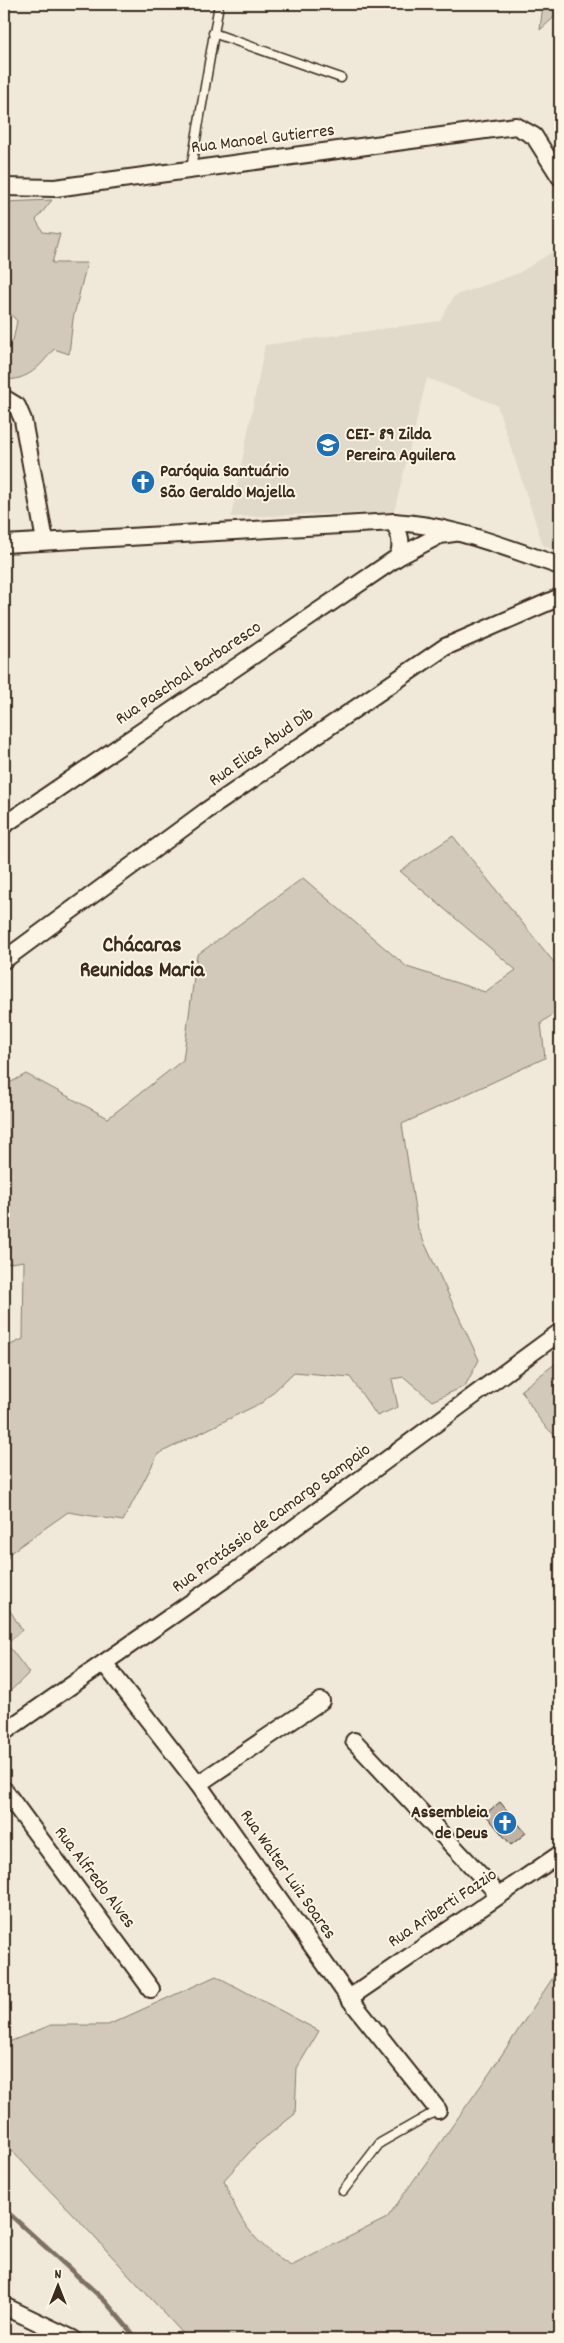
<svg xmlns="http://www.w3.org/2000/svg" width="564" height="2343" font-family="Dekko,sans-serif">
<style>
.built{fill:#e1d9c9}
.green{fill:#d2c9ba;stroke:#867a6c}
.lines{fill:none;stroke-linecap:round;stroke-linejoin:round}
.stream{stroke:#7e7163;stroke-width:5}
.building{fill:#beb3a4;stroke:#3b2a1e}
.lane-casing{stroke:#3b2a1e;stroke-width:11}
.street-casing{stroke:#3b2a1e;stroke-width:20}
.lane{stroke:#fcf5e5;stroke-width:8}
.street{stroke:#fcf5e5;stroke-width:16}
.labels{text-anchor:middle;dominant-baseline:central;stroke-width:4;stroke-linejoin:round;paint-order:stroke}
.street-label{font-size:18px;fill:#3b2a1e;stroke:#fcf5e5}
.poi-label{font-size:18px;font-weight:bold;fill:#3b2a1e;stroke:#fcf5e5;text-anchor:start}
.district-label{font-size:22px;font-weight:bold;fill:#3b2a1e;stroke:#fcf5e5}
</style>
<rect width="100%" height="100%" fill="#f0e9d9"/>
<filter id="ink" filterUnits="userSpaceOnUse"><feTurbulence type="fractalNoise" baseFrequency=".02" numOctaves="2"/><feDisplacementMap in="SourceGraphic" scale="10" xChannelSelector="R" yChannelSelector="G"/><feConvolveMatrix kernelMatrix="1 2 1 2 8 2 1 2 1" color-interpolation-filters="sRGB"/></filter>
<g filter="url(#ink)">
<polygon class="built" points="560,247 560,553 543,545 497,405 427,378 394,512 231,517 265,345 440,321 454,296 519,273"/>
<g class="green">
<polygon points="543,4 560,4 560,12 540,30"/>
<path d="M 52,200 L 36,220 L 43,232 L 60,234 L 52,263 L 87,263 L 73,319 L 69,354 L 54,349 C 39,367 29,380 4,380 L 4,345 L 13,341 L 17,321 L 4,307 L 4,202 Z"/>
<polygon points="453,836 560,970 560,1009 541,1023 545,1058 402,1124 418,1229 479,1360 465,1386 432,1401 404,1377 392,1379 398,1407 377,1416 350,1377 294,1372 263,1402 158,1454 123,1521 68,1512 10,1553 4,1566 4,1348 23,1339 24,1261 4,1264 4,1086 26,1074 108,1118 183,1060 197,955 303,878 407,967 485,992 516,970 400,871"/>
<path d="M 560,1360 L 560,1437 C 543,1431 531,1405 521,1390 Z"/>
<polygon points="4,1601 22,1630 7,1644 29,1673 4,1697"/>
<path d="M 560,1967 L 560,2339 L 188,2339 L 85,2227 L 9,2148 L 4,2147 L 4,2044 L 51,2025 L 108,2025 L 216,1976 L 319,2031 L 297,2068 L 295,2114 L 257,2144 L 224,2180 C 239,2221 253,2243 291,2266 L 387,2218 L 489,2074 Z"/>
</g>
<g class="lines">
<polyline class="stream" points="4,2209 105,2301 137,2339"/>
</g>
<polygon class="building" points="500,1802 526,1833 511,1845 485,1814"/>
<g class="lines">
<g class="lane-casing">
<g id="lane">
<polyline points="213,33 341,78"/>
<polyline points="191,169 219,4"/>
<polyline points="343,2191 380,2143 438,2110"/>
</g>
</g>
<g class="street-casing">
<g id="street">
<polyline points="4,187 55,188 516,126 534,136 560,177"/>
<polyline points="4,398 17,406 23,420 45,541"/>
<path d="M 394,522 C 400,535 403,543 398,557"/>
<path d="M 4,544 L 394,522 C 452,525 506,548 560,566"/>
<polyline points="4,825 398,557 440,535 454,533"/>
<polyline points="4,960 206,811 445,647 560,597"/>
<polyline points="104,1663 198,1784 349,1998 438,2110"/>
<polyline points="4,1732 225,1579 560,1332"/>
<polyline points="354,1741 499,1895"/>
<polyline points="198,1784 321,1701"/>
<polyline points="4,1790 151,1989"/>
<polyline points="349,1998 560,1854"/>
<polyline points="4,2306 73,2339"/>
</g>
</g>
<use href="#lane" class="lane"/>
<use href="#street" class="street"/>
</g>
</g>
<defs>
<g id="school-disc" transform="scale(1.25)"><circle r="9.5" fill="#1f6fb2" stroke="#fcf5e5"/><path d="M0-5L7-2L0 1L-7-2ZM-4 1L0 2.5L4 1V4Q0 6-4 4Z" fill="#fff"/></g>
<g id="church-disc" transform="scale(1.25)"><circle r="9.5" fill="#1f6fb2" stroke="#fcf5e5"/><path d="M-1.2-6h2.4v3.5h3.3v2.4h-3.3V6h-2.4V-.1h-3.3v-2.4h3.3Z" fill="#fff"/></g>
</defs>
<g fill-rule="evenodd">
<use href="#school-disc" x="328" y="445"/>
<use href="#church-disc" x="143" y="482"/>
<use href="#church-disc" x="505" y="1823"/>
</g>
<g class="labels">
<g class="street-label">
<text transform="translate(263 140) rotate(-7)">Rua Manoel Gutierres</text>
<text transform="translate(189 674) rotate(-34)">Rua Paschoal Barbaresco</text>
<text transform="translate(262 748) rotate(-35)">Rua Elias Abud Dib</text>
<text transform="translate(272 1519) rotate(-36)">Rua Protássio de Camargo Sampaio</text>
<text transform="translate(287 1875) rotate(55)">Rua Walter Luiz Soares</text>
<text transform="translate(94 1878) rotate(53)">Rua Alfredo Alves</text>
<text transform="translate(443 1909) rotate(-34)">Rua Ariberti Fazzio</text>
</g>
<g class="poi-label">
<text x="346" y="435">CEI- 89 Zilda<tspan x="346" dy="21">Pereira Aguilera</tspan></text>
<text x="160" y="472">Paróquia Santuário<tspan x="160" dy="21">São Geraldo Majella</tspan></text>
<text x="488" y="1813" text-anchor="end">Assembleia<tspan x="488" dy="21">de Deus</tspan></text>
</g>
<g class="district-label">
<text x="142" y="946">Chácaras<tspan x="142" dy="25">Reunidas Maria</tspan></text>
</g>
</g>
<rect width="564" height="2343" fill="none" stroke="#fcf5e5" stroke-width="20"/>
<rect x="10" y="10" width="544" height="2323" fill="none" stroke="#3b2a1e" stroke-width="2" filter="url(#ink)"/>
<g transform="translate(58 2286)" stroke="#fcf5e5" stroke-width="4" paint-order="stroke">
<path d="M0-4L9 19L0 12L-9 19Z" fill="#3b2a1e"/>
<text y="-8" font-size="14" font-weight="bold" text-anchor="middle" fill="#3b2a1e">N</text>
</g>
</svg>
